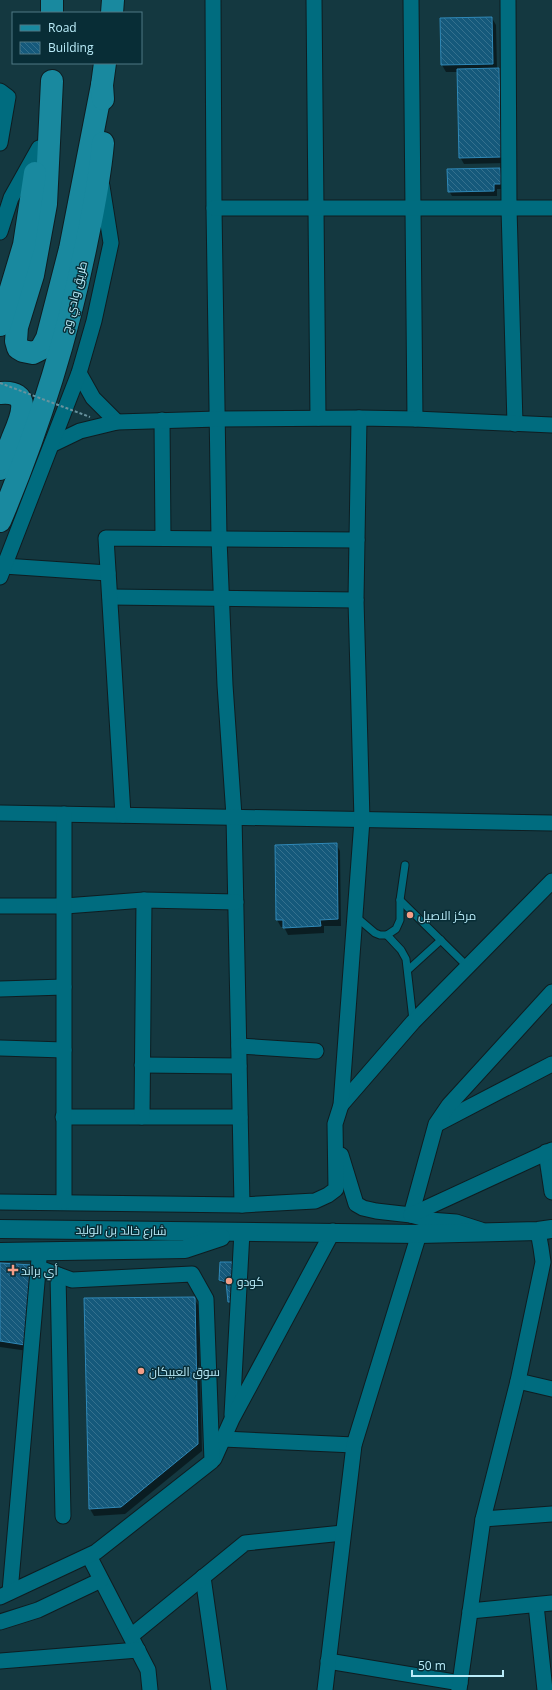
<svg xmlns="http://www.w3.org/2000/svg" width="552" height="1690" font-family="'Open Sans',Cairo,sans-serif">
<style>
.shadow{fill:#0007}
.building{fill:url(#building-back-hatch);stroke:#2f88b7}
.lines{fill:none;stroke-linecap:round;stroke-linejoin:round}
.service-casing{stroke:#0e1d21;stroke-width:9}
.minor-casing{stroke:#0e1d21;stroke-width:17}
.tertiary-casing{stroke:#0e1d21;stroke-width:20}
.primary-casing{stroke:#0e1d21;stroke-width:24}
.service{stroke:#006c7f;stroke-width:7}
.minor{stroke:#006c7f;stroke-width:15}
.tertiary{stroke:#006c7f;stroke-width:18}
.primary{stroke:#19899f;stroke-width:22}
.path-bridge{stroke:#68939e;stroke-width:2;stroke-dasharray:3 2;stroke-linecap:butt}
.poi-dot{fill:#f49e87;stroke:#082d36;stroke-width:1.5}
.labels{text-anchor:middle;dominant-baseline:central;stroke-width:3;stroke-linejoin:round;paint-order:stroke}
.street-label{font-size:12px;fill:#baecf9;stroke:#082d36}
.poi-label{font-size:12px;fill:#baecf9;stroke:#082d36;text-anchor:start}
</style>
<defs>
<pattern id="building-back-hatch" width="6" height="6" patternUnits="userSpaceOnUse"><rect width="6" height="6" fill="#15597b"/><path d="M-1 5l2 2M0 0l6 6M5-1l2 2" fill="none" stroke="#35718e"/></pattern>
</defs>
<rect width="100%" height="100%" fill="#143840"/>
<g class="shadow">
<polygon points="492,18 496,25 497,69 498,69 502,76 505,163 464,164 460,157 458,72 446,72 442,65 441,19"/>
<polygon points="500,169 503,174 504,189 497,189 497,196 452,196 449,191"/>
<polygon points="336,844 340,851 341,926 324,926 324,933 288,935 284,927 281,927 277,920 276,846"/>
<polygon points="221,1263 236,1305 230,1305 229,1301 227,1285 222,1283 220,1280"/>
<polygon points="0,1264 28,1351 0,1347"/>
<polygon points="194,1298 198,1305 202,1451 125,1514 94,1516 90,1509 85,1299"/>
</g>
<g class="building">
<polygon points="492,17 493,64 441,65 440,18"/>
<polygon points="499,68 501,157 459,158 457,69"/>
<polygon points="500,168 501,184 494,184 494,191 448,192 447,169"/>
<polygon points="337,843 338,919 320,920 321,926 283,928 283,920 276,920 275,845"/>
<polygon points="220,1262 237,1262 235,1302 228,1302 226,1282 219,1280"/>
<polygon points="0,1263 32,1265 25,1345 0,1341"/>
<polygon points="195,1297 198,1444 121,1507 89,1509 84,1298"/>
</g>
<g class="lines">
<g class="service-casing">
<g id="service">
<polyline points="400,900 468,967"/>
<polyline points="355,916 375,933 380,935 387,935 396,929 400,920 400,900 405,865"/>
<polyline points="387,935 401,950 406,959 413,1020"/>
<polyline points="408,970 441,940"/>
</g>
</g>
<g class="minor-casing">
<g id="minor">
<polyline points="213,0 214,208 219,539 225,685 234,816 242,1205"/>
<polyline points="314,0 318,418"/>
<polyline points="411,0 415,419"/>
<polyline points="508,0 509,208 515,424"/>
<polyline points="0,91 8,97 0,143"/>
<polyline points="214,208 552,208"/>
<polyline points="0,232 11,198 39,148"/>
<polyline points="79,373 93,398 117,422"/>
<polyline points="162,420 163,538"/>
<polyline points="53,444 80,431 117,422 218,419 359,418 415,419 552,425"/>
<polyline points="4,566 108,573"/>
<polyline points="0,577 79,373 94,321 111,243 102,186"/>
<polyline points="110,597 356,600"/>
<polyline points="0,813 552,823"/>
<polyline points="123,815 106,538 357,540"/>
<polyline points="0,906 65,906 144,900 236,902"/>
<polyline points="0,989 64,987"/>
<polyline points="239,1046 316,1051"/>
<polyline points="0,1048 64,1050"/>
<polyline points="142,1065 239,1066"/>
<polyline points="341,1105 413,1022 552,881"/>
<polyline points="63,1117 240,1117"/>
<polyline points="142,1117 144,900"/>
<polyline points="437,1124 552,1064"/>
<polyline points="546,1152 552,1192"/>
<polyline points="341,1155 356,1204 363,1208 376,1211 411,1215 429,1220 456,1222 481,1230"/>
<polyline points="0,1202 242,1205 315,1201 328,1195 336,1189 335,1124 341,1105 362,820 356,600 359,418"/>
<polyline points="64,1202 64,814"/>
<polyline points="411,1215 436,1124 449,1105 552,992"/>
<polyline points="411,1215 552,1150"/>
<polyline points="58,1275 63,1516"/>
<polyline points="518,1381 552,1389"/>
<polyline points="232,1415 242,1232"/>
<polyline points="223,1439 354,1445"/>
<polyline points="214,1459 232,1419 333,1231"/>
<polyline points="483,1519 552,1514"/>
<polyline points="89,1556 148,1670 150,1690"/>
<polyline points="203,1577 219,1690"/>
<polyline points="10,1592 39,1259"/>
<polyline points="0,1597 96,1552 212,1461 206,1299 192,1274 72,1280 39,1268"/>
<polyline points="536,1605 545,1690"/>
<polyline points="470,1611 552,1603"/>
<polyline points="0,1622 38,1610 101,1580"/>
<polyline points="131,1636 245,1543 343,1533"/>
<polyline points="0,1661 138,1650"/>
<polyline points="328,1661 460,1683"/>
<polyline points="325,1690 354,1445 419,1234"/>
<polyline points="459,1690 483,1519 518,1381 543,1262 541,1248 538,1231"/>
</g>
</g>
<g class="tertiary-casing">
<g id="tertiary">
<polyline points="0,1229 419,1234 538,1231 552,1229"/>
<polyline points="0,1252 185,1249 221,1237"/>
</g>
</g>
<g class="primary-casing">
<g id="primary">
<polyline points="52,13 52,0"/>
<polyline points="112,13 113,0"/>
<polyline points="52,81 46,204 33,275 17,327 16,341 18,348 23,351 33,353 41,349 47,338 70,249 102,85"/>
<polyline points="103,99 102,85 105,63"/>
<polyline points="0,325 24,245 35,173"/>
<path d="M 0,393 C 34,390 21,418 13,437 C 9,448 4,458 0,469"/>
<path d="M 0,521 C 38,431 68,336 87,240 C 94,207 100,176 103,143"/>
</g>
</g>
<use href="#service" class="service"/>
<use href="#minor" class="minor"/>
<use href="#tertiary" class="tertiary"/>
<use href="#primary" class="primary"/>
<polyline class="path-bridge" points="0,383 90,417"/>
</g>
<g class="poi-dot">
<circle cx="410" cy="915" r="4"/>
<path d="M11 1264h4v4h4v4h-4v4h-4v-4h-4v-4h4z"/>
<circle cx="229" cy="1281" r="4"/>
<circle cx="141" cy="1371" r="4"/>
</g>
<g class="labels">
<g class="street-label">
<text transform="translate(74 297) rotate(-76)">طريق وادي وج</text>
<text transform="translate(121 1230) rotate(1)">شارع خالد بن الوليد</text>
</g>
<g class="poi-label">
<text x="418" y="915">مركز الاصيل</text>
<text x="21" y="1270">أي براند</text>
<text x="237" y="1281">كودو</text>
<text x="149" y="1371">سوق العبيكان</text>
</g>
</g>
<rect x="12" y="12" width="130" height="52" fill="#082d36" stroke="#4f7984"/>
<rect x="20" y="25" width="20" height="6" fill="#19899f" stroke="#4f7984"/>
<text x="48" y="32" font-size="12" fill="#baecf9">Road</text>
<rect x="20" y="42" width="20" height="12" fill="url(#building-back-hatch)" stroke="#4f7984"/>
<text x="48" y="52" font-size="12" fill="#baecf9">Building</text>
<path d="M412 1670v6h91v-6" fill="none" stroke="#baecf9" stroke-width="2"/>
<text x="418" y="1670" font-size="12" fill="#baecf9" stroke="#082d36" stroke-width="3" paint-order="stroke">50 m</text>
</svg>
